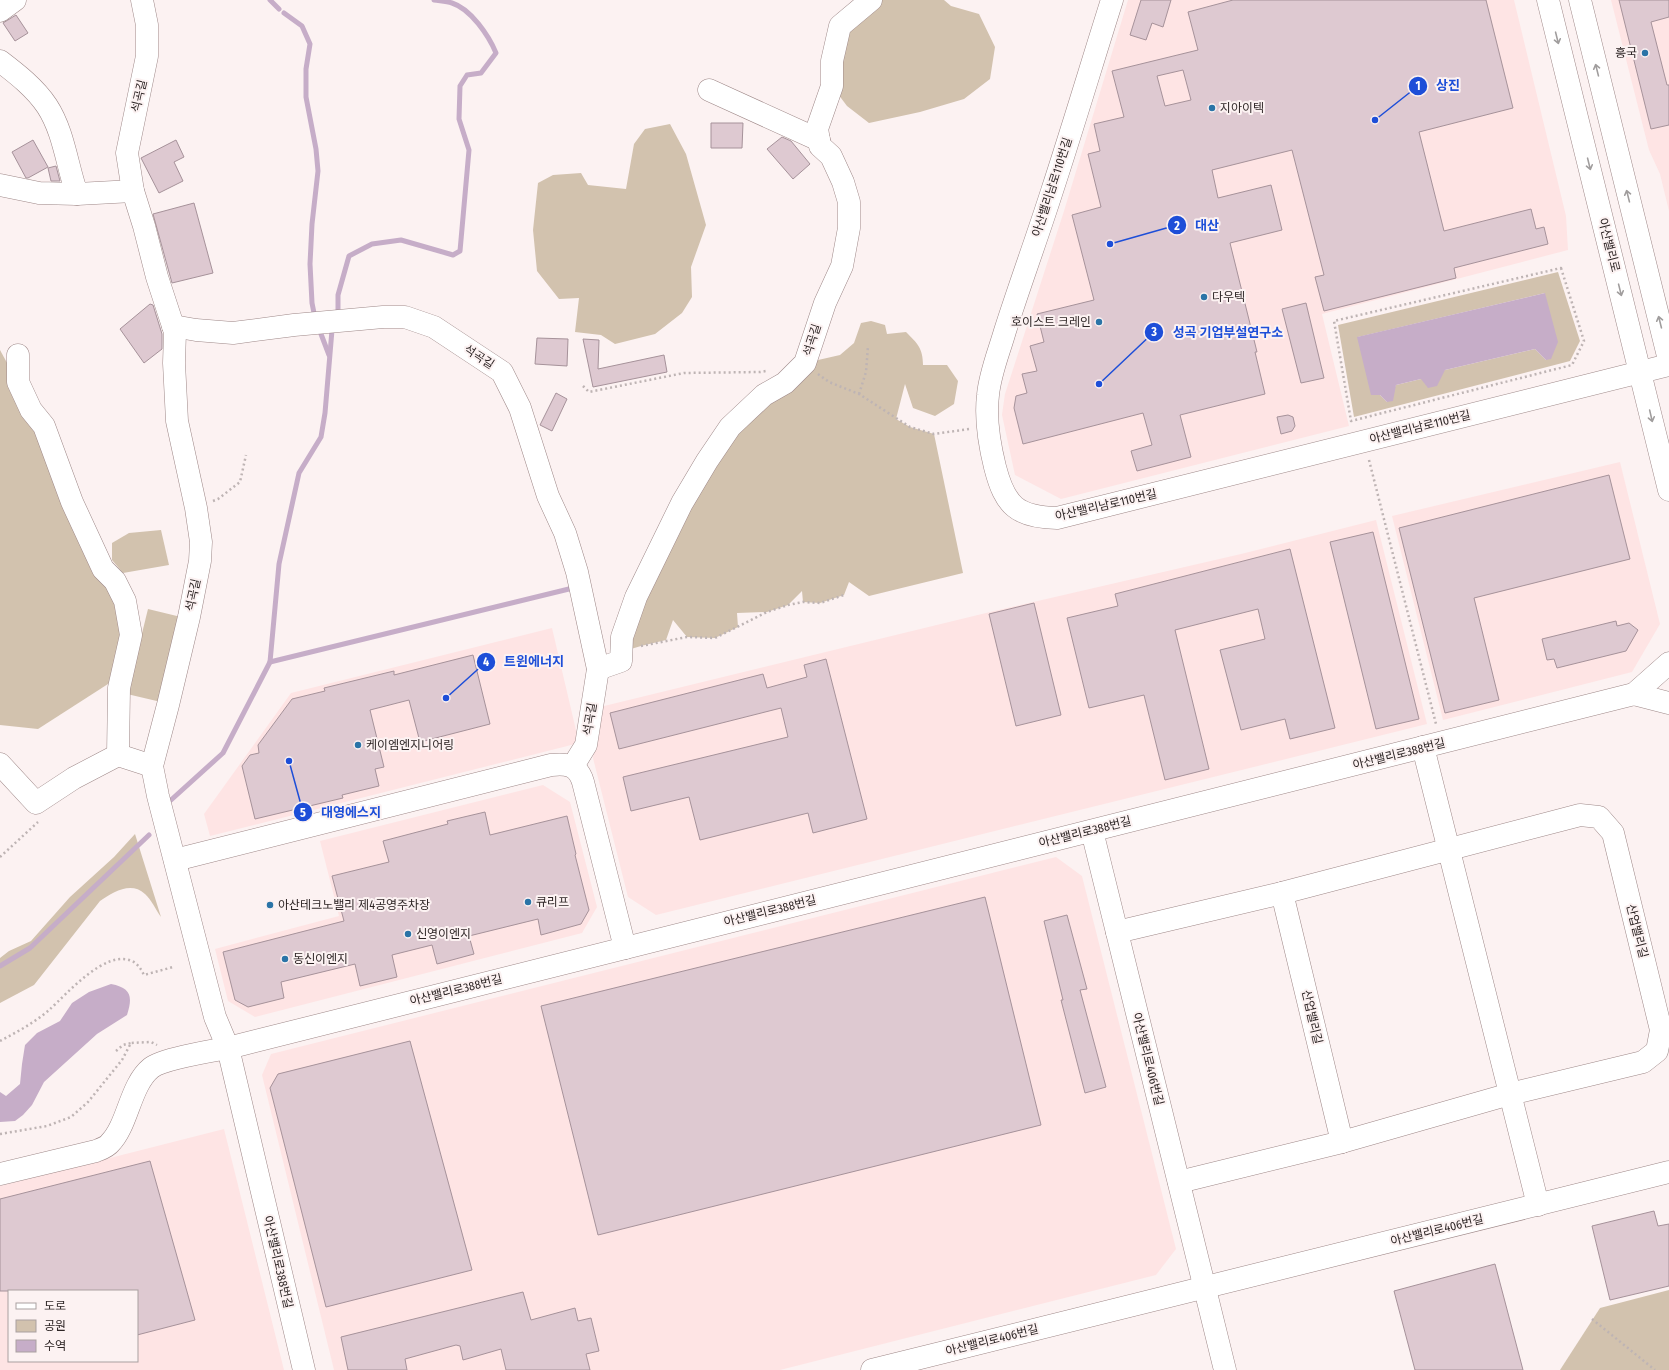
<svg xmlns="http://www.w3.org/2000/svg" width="1669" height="1370" font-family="'Fira Sans Condensed','Noto Sans KR',sans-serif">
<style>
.built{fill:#fee4e4;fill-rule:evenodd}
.green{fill:#d2c2ae;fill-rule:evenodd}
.water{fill:#c6adc8}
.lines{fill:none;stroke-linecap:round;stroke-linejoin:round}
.stream{stroke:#c6adc8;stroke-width:5}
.building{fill:#dec9d1;stroke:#a6929a;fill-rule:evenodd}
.minor-casing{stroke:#9e8888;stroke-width:23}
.path{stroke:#beb4b4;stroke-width:2.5;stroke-dasharray:2 3;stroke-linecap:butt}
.minor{stroke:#fff;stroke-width:22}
.oneway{stroke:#a09d9d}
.poi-dot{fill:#2a74a7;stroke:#fcf2f2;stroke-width:1.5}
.labels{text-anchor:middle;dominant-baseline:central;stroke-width:4;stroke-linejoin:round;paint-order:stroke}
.poi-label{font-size:12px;fill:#2d2525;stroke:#fcf2f2;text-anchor:start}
.street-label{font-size:12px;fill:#2d2525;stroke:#fcf2f2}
.leader{fill:none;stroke:#1d4ed8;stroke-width:1.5}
.callout-dot{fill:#1d4ed8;stroke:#fcf2f2;stroke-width:1.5}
.mark-label{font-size:12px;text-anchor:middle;font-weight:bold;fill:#fff}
.callout-label{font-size:13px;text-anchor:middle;font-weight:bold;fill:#1d4ed8;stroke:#fcf2f2;stroke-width:4;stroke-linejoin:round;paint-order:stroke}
</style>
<rect width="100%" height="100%" fill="#fcf2f2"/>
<g class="built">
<polygon points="1128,0 1514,0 1566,216 1568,250 1322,314 1349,426 1061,499 1015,475 1002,415 1005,394 1064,211"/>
<polygon points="1611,0 1669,0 1669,211 1660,174 1649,150"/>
<polygon points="1620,462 1660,624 1632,672 1443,720 1392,516"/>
<polygon points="1376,520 1427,724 656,915 628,897 593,758 600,707 986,613 1241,554"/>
<polygon points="552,628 579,743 210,836 204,814 291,693"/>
<polygon points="543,785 570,802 597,907 582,933 255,1017 228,1001 215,949 339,916 320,841"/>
<polygon points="1056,857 1082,876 1176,1249 1156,1275 780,1370 334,1370 262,1075 271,1054"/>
<path d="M 224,1129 L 284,1370 L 0,1370 L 0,1186 ZM 9,1291 L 137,1291 L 137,1361 L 9,1361 Z"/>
</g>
<g class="green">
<polygon points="871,0 944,0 951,6 979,14 995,47 990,79 964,99 920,112 869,123 847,106 832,86 840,26"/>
<polygon points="670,124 686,154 706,225 691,267 692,297 682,313 655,334 615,344 601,335 575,332 579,298 559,299 537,271 533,230 538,183 553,175 581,173 588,185 626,189 634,144 645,129"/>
<path d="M 1558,272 L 1580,341 L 1570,361 L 1354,417 L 1338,325 ZM 1545,293 L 1546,360 L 1535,349 L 1445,370 L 1421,379 L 1396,385 L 1387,402 L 1380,395 L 1358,337 Z"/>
<path d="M 871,321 L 885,325 L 887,334 L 906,332 C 917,343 923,348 923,365 L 947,365 L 958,381 L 954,404 L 935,416 L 913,408 L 905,384 L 896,419 L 910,427 L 934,434 L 963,573 L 869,596 L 849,582 L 844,595 L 820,603 L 803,602 L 802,591 L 788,605 L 767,612 L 737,613 L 738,627 L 715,638 L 687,637 L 673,620 L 666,640 L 641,646 L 621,652 L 707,461 L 805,363 L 840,355 L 854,343 L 861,323 Z"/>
<polygon points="0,350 30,405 120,599 124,662 108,684 38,729 0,725"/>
<polygon points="161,530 169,565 123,573 112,560 112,543 129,533"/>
<polygon points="148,609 181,617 161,702 127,694"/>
<path d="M 135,834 L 161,917 C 156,910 151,899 145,894 C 131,881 113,892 100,901 L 34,985 L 0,1003 L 0,958 L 9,951 L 31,941 L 70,897 L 114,857 Z"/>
<polygon points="1669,1290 1669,1370 1560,1370 1600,1308"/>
</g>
<g class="water">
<polygon points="1545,293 1558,342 1551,359 1546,360 1535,349 1445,370 1437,386 1428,388 1421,379 1396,385 1393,401 1387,402 1380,395 1371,395 1357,337"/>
<path d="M 111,984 C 131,988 133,996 127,1015 L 97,1034 L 44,1082 L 32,1105 L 23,1115 L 15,1121 L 0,1122 L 0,1092 L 6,1096 L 20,1084 L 22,1064 L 25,1045 L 37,1033 L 60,1021 L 72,1003 L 89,992 Z"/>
</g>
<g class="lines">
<g class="stream">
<polyline points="270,0 279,9"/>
<polyline points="284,13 302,26 310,44 306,69 306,97 316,149 318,171 312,224 310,264 312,303 315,318"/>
<path d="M 338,313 L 338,295 L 349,256 L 372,244 L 401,240 L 453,255 L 460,251 L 469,150 L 459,119 L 460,86 L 467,75 L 481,73 L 496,53 C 489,36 471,9 452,3 C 446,1 440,1 434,0"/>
<polyline points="321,334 329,355"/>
<polyline points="270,662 573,588"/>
<polyline points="171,800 223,753 270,662 279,564 299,473 321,437 325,413 332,330"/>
<polyline points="0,966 30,948 149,835"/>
</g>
</g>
<g class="building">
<polygon points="1141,0 1171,0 1163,27 1152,23 1146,40 1130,35"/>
<path d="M 1233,0 L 1486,0 L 1513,108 L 1419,132 L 1444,231 L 1531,209 L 1536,229 L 1544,227 L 1548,244 L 1454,268 L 1456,278 L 1324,311 L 1315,277 L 1324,275 L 1292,150 L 1212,170 L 1218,198 L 1271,185 L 1282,230 L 1230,243 L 1257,352 L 1255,352 L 1265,394 L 1180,415 L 1191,457 L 1137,471 L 1131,451 L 1152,445 L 1143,413 L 1023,444 L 1014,408 L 1016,396 L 1027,393 L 1022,374 L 1037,371 L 1030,346 L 1044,342 L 1037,314 L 1094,300 L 1072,215 L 1101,207 L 1088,154 L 1100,151 L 1094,124 L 1124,117 L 1112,71 L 1198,50 L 1188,12 ZM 1183,70 L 1191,100 L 1165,106 L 1157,76 Z"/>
<polygon points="1619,0 1669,0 1669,17 1651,22 1667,85 1669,85 1669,125 1651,129"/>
<polygon points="16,15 28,33 15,41 3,23"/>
<polygon points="711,123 743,123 742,148 711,148"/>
<polygon points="782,137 791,141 810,164 793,179 767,149"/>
<polygon points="33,140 48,167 28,178 26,178 12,152"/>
<polygon points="176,140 184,157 174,162 183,181 159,193 141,158"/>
<polygon points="56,166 60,181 51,181 48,168"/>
<polygon points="194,203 213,273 172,283 153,214"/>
<polygon points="1306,303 1324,378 1301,383 1282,309"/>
<polygon points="150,304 153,305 162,334 162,349 144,363 120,329"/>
<polygon points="537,338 568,339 567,366 535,364"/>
<polygon points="583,339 599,340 598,369 664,355 667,372 593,387"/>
<polygon points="556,393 567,399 552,431 540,425"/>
<polygon points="1288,415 1293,417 1295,426 1292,431 1281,434 1277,417"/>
<polygon points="1609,475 1630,559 1474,598 1499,700 1445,713 1399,528"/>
<polygon points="1373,532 1419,719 1376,729 1330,542"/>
<polygon points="1290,549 1335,728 1290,739 1285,719 1241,730 1220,650 1265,639 1258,609 1175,630 1209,769 1165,780 1144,695 1089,708 1067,618 1118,606 1115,594"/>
<polygon points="1034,603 1061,715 1016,726 989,614"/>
<polygon points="1616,621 1617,626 1629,623 1638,630 1626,651 1557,668 1554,659 1547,660 1542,639"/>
<polygon points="473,655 490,724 420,742 409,700 370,710 384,767 375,769 379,786 342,795 343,798 255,819 242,766 250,755 259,753 258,745 292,699 325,691 324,688 394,671 394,675"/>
<polygon points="826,659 867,819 813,833 808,813 700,840 689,797 631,811 623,777 788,737 781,708 619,749 610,713 763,674 767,688 807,677 804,665"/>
<polygon points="485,812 490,835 567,816 576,854 575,855 589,910 581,924 541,935 538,919 469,936 474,954 437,964 432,945 392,955 397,977 360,986 355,964 281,982 284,998 248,1007 235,1000 223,952 344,921 332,876 389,862 383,841 448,824 447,821"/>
<polygon points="985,897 1041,1125 598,1235 541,1006"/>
<polygon points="1067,915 1087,989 1080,990 1106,1087 1085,1093 1061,1000 1063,1000 1044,921"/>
<polygon points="410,1041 472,1270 326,1307 270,1088 278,1074"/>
<polygon points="150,1161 195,1320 137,1335 137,1291 0,1291 0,1199"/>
<polygon points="1654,1211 1658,1226 1669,1224 1669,1286 1610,1300 1592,1226"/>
<polygon points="1495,1264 1523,1370 1415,1370 1394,1291"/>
<polygon points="523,1292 531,1320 575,1308 578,1321 591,1318 599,1351 586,1354 590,1370 506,1370 501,1349 463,1360 460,1346 456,1345 405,1359 407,1370 348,1370 341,1337"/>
</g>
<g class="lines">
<g class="minor-casing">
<g id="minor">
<polyline points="142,0 147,25 147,56 127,153 133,191 144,226 157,277 175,332 174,363 177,421 196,508 201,542 200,561 189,617 168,705 152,766 158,796 215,1017 228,1048 304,1370"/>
<path d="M 1112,0 C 1092,63 1073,127 1052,191 C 1037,238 1020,284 1005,331 C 999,352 990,373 988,395 C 985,420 989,443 995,467 C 1005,506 1017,517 1057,518 L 1669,365"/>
<polyline points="1548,0 1669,490"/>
<polyline points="1580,0 1669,360"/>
<polyline points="0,11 15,0"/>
<path d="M 0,61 C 17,74 35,88 47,106 C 64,132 67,166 77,194 L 133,191"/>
<polyline points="709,90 819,140"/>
<polyline points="0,185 39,193 77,194"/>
<polyline points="173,326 196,330 233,333 294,325 383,317 405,317 434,327 502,372 520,408 548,496 565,533 577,572 598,669 586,745 573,766"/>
<polyline points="18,355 18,382 31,410 44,426 72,502 103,569 115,581 125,601 131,635 119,688 118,755"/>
<polyline points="598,669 621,661 622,637 636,597 682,503 707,461 730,427 764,395 785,383 805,363 825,303 842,266 849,228 849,202 843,182 831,156 820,146 817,129 832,86 832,61 840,26 871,0"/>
<polyline points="1634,694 1669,703"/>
<polyline points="1423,747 1538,1205"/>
<polyline points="0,764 36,803 74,778 118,755 152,766"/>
<polyline points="1092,831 1225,1370"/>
<path d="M 175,860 L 551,765 C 567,763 578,765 583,782 L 625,948"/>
<polyline points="1282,893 1342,1142"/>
<polyline points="1117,932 1282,893 1580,815 1599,817 1613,833 1661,1030 1657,1051 1643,1062 1510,1094 1342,1142 1179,1182"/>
<path d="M 0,1174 L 96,1151 C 101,1149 107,1147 110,1143 C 128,1125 130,1085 151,1068 C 162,1059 211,1051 228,1048 L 1634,694 L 1669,663"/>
<polyline points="872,1370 1669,1172"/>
</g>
</g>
<g class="path">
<polygon points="1561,268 1584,341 1572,365 1351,421 1334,321"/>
<polyline points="818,374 829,382 859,394 910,427 934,434 969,429"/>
<polyline points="583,386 589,392 684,373 760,372 766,371"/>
<polyline points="859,394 866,372 868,346"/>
<polyline points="1369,460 1436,724"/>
<polyline points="213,501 218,499 240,482 246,455"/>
<polyline points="641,646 687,637 715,638 767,612 788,605 803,602 820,603 844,595"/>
<polyline points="0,857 38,822"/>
<path d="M 0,1041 C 17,1032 34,1023 49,1010 C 67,994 105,949 132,961 C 138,964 141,969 144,975 L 173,967"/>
<polyline points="116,1051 123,1045 131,1043"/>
<polyline points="0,1134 47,1126 71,1117 88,1102 122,1060 131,1043 151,1042 157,1045"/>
<polyline points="1592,1319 1655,1370"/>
</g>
<use href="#minor" class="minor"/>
</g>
<defs><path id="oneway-shaft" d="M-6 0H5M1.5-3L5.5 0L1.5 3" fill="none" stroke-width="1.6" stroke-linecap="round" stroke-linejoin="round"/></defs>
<g class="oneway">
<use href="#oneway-shaft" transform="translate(1557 38) rotate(76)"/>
<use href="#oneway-shaft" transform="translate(1597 70) rotate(-104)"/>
<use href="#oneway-shaft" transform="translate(1589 164) rotate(76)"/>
<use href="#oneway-shaft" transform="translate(1628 196) rotate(-104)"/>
<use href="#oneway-shaft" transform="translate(1620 290) rotate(76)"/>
<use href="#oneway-shaft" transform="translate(1660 322) rotate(-104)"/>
<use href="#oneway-shaft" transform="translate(1651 416) rotate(77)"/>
</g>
<g class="poi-dot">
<circle cx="1645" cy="53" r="4"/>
<circle cx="1212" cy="108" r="4"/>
<circle cx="1204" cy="297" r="4"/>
<circle cx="1099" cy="322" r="4"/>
<circle cx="358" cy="745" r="4"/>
<circle cx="528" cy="902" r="4"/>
<circle cx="270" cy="905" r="4"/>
<circle cx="408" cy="934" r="4"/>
<circle cx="285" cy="959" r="4"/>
</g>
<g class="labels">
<g class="poi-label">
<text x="1637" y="53" text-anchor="end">흥국</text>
<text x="1220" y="108">지아이텍</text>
<text x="1212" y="297">다우텍</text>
<text x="1091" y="322" text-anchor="end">호이스트 크레인</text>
<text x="366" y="745">케이엠엔지니어링</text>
<text x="536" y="902">큐리프</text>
<text x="278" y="905">아산테크노밸리 제4공영주차장</text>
<text x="416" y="934">신영이엔지</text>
<text x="293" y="959">동신이엔지</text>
</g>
<g class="street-label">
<text transform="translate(139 96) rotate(-77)">석곡길</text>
<text transform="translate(1052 187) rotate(-72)">아산밸리남로110번길</text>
<text transform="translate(1609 245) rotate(76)">아산밸리로</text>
<text transform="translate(812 340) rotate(-72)">석곡길</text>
<text transform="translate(479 357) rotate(33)">석곡길</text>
<text transform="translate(1420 427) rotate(-14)">아산밸리남로110번길</text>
<text transform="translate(1106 505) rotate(-13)">아산밸리남로110번길</text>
<text transform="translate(193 595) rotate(-78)">석곡길</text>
<text transform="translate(590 719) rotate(-81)">석곡길</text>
<text transform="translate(1399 754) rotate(-14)">아산밸리로388번길</text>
<text transform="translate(1085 832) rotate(-14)">아산밸리로388번길</text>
<text transform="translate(770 911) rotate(-14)">아산밸리로388번길</text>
<text transform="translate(1637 931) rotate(76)">산업밸리길</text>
<text transform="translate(456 990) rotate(-14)">아산밸리로388번길</text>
<text transform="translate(1312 1017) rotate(77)">산업밸리길</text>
<text transform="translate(1148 1059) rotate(76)">아산밸리로406번길</text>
<text transform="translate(1437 1230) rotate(-14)">아산밸리로406번길</text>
<text transform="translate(278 1262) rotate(77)">아산밸리로388번길</text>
<text transform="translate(992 1340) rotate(-14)">아산밸리로406번길</text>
</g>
</g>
<path class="leader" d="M1375 120L1418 86M1110 244L1177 225M1099 384L1154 332M446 698L486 662M289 761L303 812"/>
<g class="callout-dot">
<circle cx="1375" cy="120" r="4"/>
<circle cx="1110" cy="244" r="4"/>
<circle cx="1099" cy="384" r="4"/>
<circle cx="446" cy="698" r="4"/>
<circle cx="289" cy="761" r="4"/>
<circle cx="1418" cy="86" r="10"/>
<circle cx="1177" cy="225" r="10"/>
<circle cx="1154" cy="332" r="10"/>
<circle cx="486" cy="662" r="10"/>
<circle cx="303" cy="812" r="10"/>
</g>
<g class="mark-label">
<text x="1418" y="90">1</text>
<text x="1177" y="230">2</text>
<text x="1154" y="336">3</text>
<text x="486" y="666">4</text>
<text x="303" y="817">5</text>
</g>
<g class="callout-label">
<text x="1448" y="90">상진</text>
<text x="1207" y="230">대산</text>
<text x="1228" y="337">성곡 기업부설연구소</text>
<text x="534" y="666">트윈에너지</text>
<text x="351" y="817">대영에스지</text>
</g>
<rect x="8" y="1290" width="130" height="72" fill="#fcf2f2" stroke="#a9a0a0"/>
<rect x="16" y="1303" width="20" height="6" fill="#ffffff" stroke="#a9a0a0"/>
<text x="44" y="1310" font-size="12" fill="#2d2525">도로</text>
<rect x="16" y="1320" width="20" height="12" fill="#d2c2ae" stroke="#a9a0a0"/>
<text x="44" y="1330" font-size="12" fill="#2d2525">공원</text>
<rect x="16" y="1340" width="20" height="12" fill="#c6adc8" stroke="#a9a0a0"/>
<text x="44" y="1350" font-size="12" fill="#2d2525">수역</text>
</svg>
